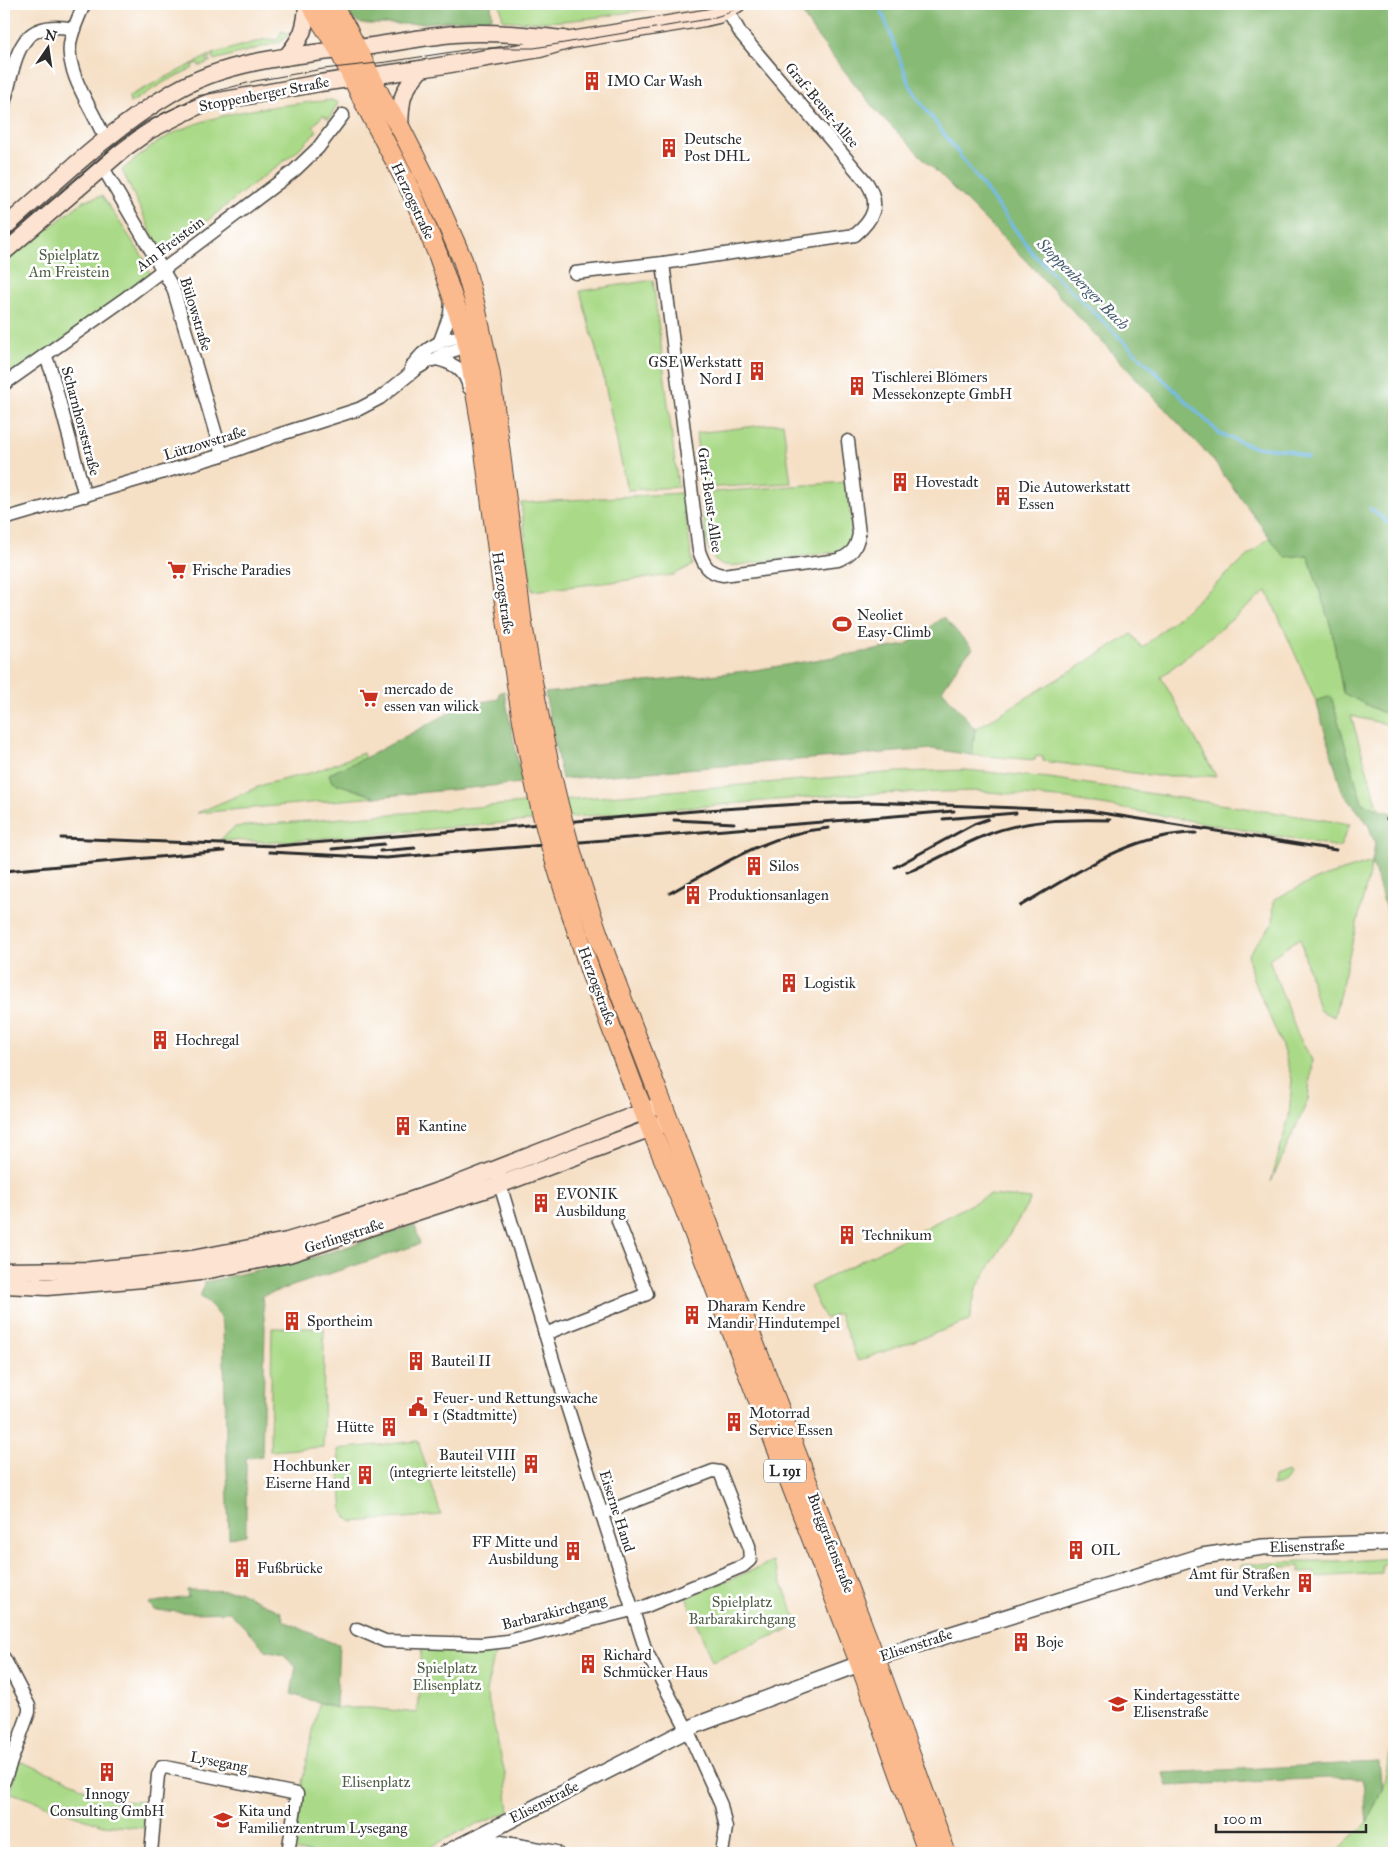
<svg xmlns="http://www.w3.org/2000/svg" width="1398" height="1857" font-family="'IM FELL Great Primer',serif">
<style>
.green{fill:#aada88;stroke:#6a825a}
.forest{fill:#87ba74;stroke:#597250}
.lines{fill:none;stroke-linecap:round;stroke-linejoin:round}
.stream{stroke:#74bbec;stroke-width:3}
.minor-casing{stroke:#494642;stroke-width:15}
.tertiary-casing{stroke:#494642;stroke-width:18}
.secondary-casing{stroke:#494642;stroke-width:19}
.primary-casing{stroke:#494642;stroke-width:21}
.minor{stroke:#fff;stroke-width:12}
.tertiary{stroke:#fff;stroke-width:15}
.secondary{stroke:#fde3d1;stroke-width:16}
.primary{stroke:#fbba8d;stroke-width:19}
.tram{stroke:#2b2b2b;stroke-width:1}
.rail{stroke:#2b2b2b;stroke-width:3}
.primary-bridge-casing{stroke:#494642;stroke-width:21;stroke-linecap:butt}
.primary-bridge{stroke:#fbba8d;stroke-width:19}
.labels{text-anchor:middle;dominant-baseline:central;stroke-width:5;stroke-linejoin:round;paint-order:stroke}
.shield{fill:#fff;stroke:#6b6b6b;stroke-width:1}
.shield-label{font-size:14px;font-weight:bold;fill:#2b2b2b}
.poi-label{font-size:15px;fill:#2b2b2b;stroke:#fff;text-anchor:start}
.street-label{font-size:15px;fill:#2b2b2b;stroke:#fff}
.park-label{font-size:15px;fill:#516047;stroke:#fff}
.water-label{font-size:16px;font-style:italic;fill:#455d6f;stroke:#fff}
</style>
<rect width="100%" height="100%" fill="#fff"/>
<filter id="ink" filterUnits="userSpaceOnUse"><feTurbulence type="fractalNoise" baseFrequency=".02" numOctaves="2"/><feDisplacementMap in="SourceGraphic" scale="10" xChannelSelector="R" yChannelSelector="G"/><feConvolveMatrix kernelMatrix="1 2 1 2 8 2 1 2 1" color-interpolation-filters="sRGB"/></filter>
<filter id="wash" filterUnits="userSpaceOnUse"><feTurbulence type="fractalNoise" baseFrequency=".0096" numOctaves="4" result="noise"/><feDisplacementMap in="SourceGraphic" scale="20" xChannelSelector="R" yChannelSelector="G"/><feGaussianBlur stdDeviation="1.12" result="paint"/><feColorMatrix in="noise" values="0 0 0 0 0 0 0 0 0 0 0 0 0 0 0 0 0 1.4 0 .05"/><feComposite in="paint" operator="in"/></filter>
<g filter="url(#wash)">
<rect width="100%" height="100%" fill="#f5dfc5"/>
<g class="green">
<path d="M 500,4 L 679,4 C 620,13 562,27 503,20 Z"/>
<polygon points="282,31 289,34 281,42 214,60 212,54 266,39 277,40"/>
<polygon points="210,55 211,58 206,59 207,61 211,61 199,66 198,63 192,65 193,68 166,81 130,103 129,96"/>
<path d="M 332,100 L 338,103 L 329,119 L 323,115 L 313,126 L 317,131 L 296,152 L 244,191 L 165,255 L 161,253 L 122,170 C 134,161 145,150 158,142 C 207,111 276,106 332,100 Z"/>
<polygon points="102,196 145,260 151,276 4,383 4,263 85,200"/>
<polygon points="653,280 678,487 627,490 603,375 580,291"/>
<polygon points="783,423 791,483 702,488 696,433"/>
<path d="M 846,482 L 853,533 L 847,545 L 836,552 L 731,566 C 728,565 723,565 720,564 C 703,555 703,511 701,493 Z"/>
<polygon points="682,493 693,565 673,575 532,591 521,503"/>
<polygon points="1270,537 1284,557 1308,555 1331,627 1343,693 1379,711 1394,716 1394,726 1351,716 1379,810 1362,803 1331,697 1316,701 1267,591 1161,677 1216,776 1157,776 1043,761 1043,757 1036,756 1035,760 972,755 975,729 1132,634 1142,648"/>
<polygon points="363,753 365,758 329,774 332,782 376,797 197,813 265,784 314,772"/>
<polygon points="965,770 1049,778 1350,824 1340,847 1068,799 978,791 836,795 279,842 220,840 235,827 898,772"/>
<polygon points="1372,862 1334,1017 1319,1010 1300,938 1269,959 1297,1033 1312,1060 1308,1100 1271,1182 1289,1117 1292,1079 1281,1043 1252,976 1248,954 1273,923 1274,899 1317,879"/>
<polygon points="989,1195 1031,1199 976,1289 969,1321 858,1361 839,1314 825,1319 810,1287"/>
<polygon points="272,1328 324,1328 323,1447 270,1451"/>
<polygon points="418,1441 441,1515 352,1522 347,1518 343,1512 338,1449"/>
<path d="M 1288,1472 L 1290,1474 C 1285,1484 1283,1484 1272,1486 L 1273,1477 Z"/>
<polygon points="1394,1558 1394,1563 1382,1564 1382,1573 1315,1577 1314,1572 1300,1573 1299,1566 1241,1569 1241,1565 1301,1561 1348,1561"/>
<polygon points="773,1562 799,1625 712,1661 686,1597"/>
<polygon points="422,1646 496,1650 486,1691 505,1774 509,1812 461,1831 419,1853 306,1853 294,1851 300,1793 319,1702 336,1708 371,1708 417,1713"/>
<polygon points="1391,1750 1394,1750 1394,1839 1381,1853 1335,1853 1367,1822 1382,1790"/>
<polygon points="19,1761 78,1784 80,1787 116,1801 149,1802 146,1828 103,1825 9,1792"/>
</g>
<g class="forest">
<polygon points="343,4 491,4 492,18 410,24 362,24 353,19"/>
<polygon points="797,4 1394,4 1394,716 1379,711 1343,693 1331,627 1308,555 1284,557 1212,459 1028,263 876,111 813,31"/>
<polygon points="943,617 973,649 964,657 942,690 975,729 972,755 933,749 562,779 545,693 755,670 906,645"/>
<polygon points="504,691 522,783 376,797 332,782 329,774 365,758 464,705 499,699 499,693"/>
<polygon points="1331,696 1362,803 1379,810 1394,813 1394,854 1393,854 1394,860 1394,936 1372,862 1375,843 1368,824 1342,791 1316,701"/>
<path d="M 415,1225 L 420,1244 L 262,1296 L 265,1327 L 262,1456 L 246,1458 L 246,1535 L 229,1538 L 223,1327 C 219,1313 213,1305 200,1297 L 205,1282 L 315,1257 Z"/>
<polygon points="187,1590 238,1591 281,1612 284,1621 330,1642 339,1644 336,1708 291,1694 296,1666 283,1654 266,1650 230,1612 194,1613 154,1610 149,1603 188,1597"/>
<path d="M 1379,1762 L 1382,1790 L 1367,1822 C 1365,1807 1366,1793 1362,1779 L 1349,1777 L 1167,1786 L 1163,1773 Z"/>
</g>
<g class="lines">
<g class="stream">
<polyline points="879,4 909,83 921,103 1034,255 1220,434 1254,447 1288,450 1307,458"/>
<polyline points="1370,508 1394,528"/>
</g>
</g>
</g>
<g filter="url(#ink)">
<g class="lines">
<g class="minor-casing">
<g id="minor">
<path d="M 84,4 C 79,17 72,30 70,44 C 66,71 90,106 101,130 L 107,138"/>
<path d="M 4,103 C 17,59 16,17 74,29"/>
<polyline points="102,166 173,288 222,455"/>
<path d="M 663,263 L 699,551 C 704,565 708,573 723,575 L 838,560 C 852,554 856,549 859,534 L 848,441"/>
<path d="M 575,273 L 663,263 L 855,235 C 873,220 881,205 867,183 L 741,34 L 727,10"/>
<polyline points="440,341 450,314 451,301"/>
<polyline points="45,355 51,370 85,496"/>
<path d="M 436,359 C 453,363 466,370 469,388"/>
<path d="M 411,368 C 424,346 447,336 471,336"/>
<polyline points="4,384 123,300 295,170 318,148 343,115"/>
<polyline points="4,519 222,455 278,435 359,409 380,398 416,369 429,361 436,359 442,354 468,346 473,343"/>
<polyline points="498,1178 566,1403 646,1651 687,1729 721,1805 726,1828 722,1853"/>
<polyline points="545,1334 647,1294 618,1221"/>
<polyline points="357,1629 385,1641 481,1644 508,1641 644,1607 743,1566 750,1560 749,1546 720,1472 713,1471 601,1514"/>
<polyline points="4,1658 29,1706 29,1712 4,1781"/>
<polyline points="151,1853 158,1775 162,1767 165,1767 297,1794 288,1853"/>
<polyline points="481,1853 507,1844"/>
</g>
</g>
<g class="tertiary-casing">
<g id="tertiary">
<polyline points="470,1841 492,1842 555,1853"/>
<polyline points="446,1853 699,1724 875,1658 1202,1556 1263,1547 1382,1543 1394,1542"/>
</g>
</g>
<g class="secondary-casing">
<g id="secondary">
<path d="M 286,57 C 302,38 306,28 307,4"/>
<path d="M 400,127 C 401,98 401,92 421,69"/>
<path d="M 4,228 C 58,180 112,128 175,91 C 228,60 297,55 357,48 C 389,44 422,37 454,34 C 490,31 528,35 564,39"/>
<polyline points="4,252 125,148 150,130 202,104 320,83 421,69 540,49 571,40 705,18 718,15 737,4"/>
<polyline points="4,1271 91,1270 142,1265 192,1259 287,1241 334,1227 455,1185 663,1104"/>
<polyline points="4,1285 47,1287 143,1279 199,1272 289,1254 499,1185 662,1124"/>
</g>
</g>
<g class="primary-casing">
<g id="primary">
<polyline points="310,4 339,50 362,98 412,193 438,255 466,336 481,425 507,623"/>
<polyline points="331,4 347,29 383,101 400,127 431,188 454,240 463,261 474,300 490,372 522,621"/>
<polyline points="590,971 636,1093 685,1210 860,1664 928,1853"/>
<polyline points="657,1090 882,1676 946,1853"/>
</g>
</g>
<use href="#minor" class="minor"/>
<use href="#tertiary" class="tertiary"/>
<use href="#secondary" class="secondary"/>
<use href="#primary" class="primary"/>
<polyline class="tram" points="4,242 114,147 138,129 163,113 209,93 255,81 323,69 387,62 478,48 534,48 709,19 728,13 741,4"/>
<g class="rail">
<polyline points="943,819 1016,813"/>
<polyline points="1387,819 1394,820"/>
<polyline points="674,820 734,823"/>
<polyline points="61,838 277,846 707,810 800,804 870,802 1089,811 1336,850"/>
<polyline points="332,849 384,844"/>
<polyline points="380,851 415,848"/>
<polyline points="269,852 386,858 954,811"/>
<polyline points="895,867 974,824 988,819"/>
<polyline points="4,871 224,851"/>
<path d="M 907,872 C 934,862 958,846 984,836 C 1024,819 1068,819 1110,820"/>
<path d="M 670,893 C 721,865 769,833 829,828"/>
<path d="M 1020,906 C 1074,875 1131,833 1196,833"/>
</g>
<g class="primary-bridge-casing">
<g id="primary-bridge">
<path d="M 522,621 C 533,687 545,753 562,818 C 586,911 623,1000 657,1090"/>
<path d="M 507,623 C 517,689 527,756 544,821 C 557,872 574,921 590,971"/>
</g>
</g>
<use href="#primary-bridge" class="primary-bridge"/>
</g>
</g>
<defs>
<g id="building-bare" transform="scale(1.5)"><path d="M-4-6H4V6H1V3H-1V6H-4ZM-2.5-4.3h1.7v1.8h-1.7ZM.8-4.3h1.7v1.8H.8ZM-2.5-1h1.7V.8h-1.7ZM.8-1h1.7V.8H.8Z" fill="#c8321e" stroke="#fff" stroke-width="2.5" paint-order="stroke"/></g>
<g id="supermarket-bare" transform="scale(1.5)"><path d="M-6-5.5h2.5l.6 2H6L4.5 2H-2.5L-4.4-4H-6ZM-1.5 3.2a1.3 1.3 0 1 0 .1 0ZM3 3.2a1.3 1.3 0 1 0 .1 0Z" fill="#c8321e" stroke="#fff" stroke-width="2.5" paint-order="stroke"/></g>
<g id="stadium-bare" transform="scale(1.5)"><path d="M0-5a6.5 5 0 1 0 0 10a6.5 5 0 1 0 0-10ZM-3.5-1.8h7v3.6h-7Z" fill="#c8321e" stroke="#fff" stroke-width="2.5" paint-order="stroke"/></g>
<g id="civic-bare" transform="scale(1.5)"><path d="M-.6-6.5H3V-4.5H.6V-3L4-1V1h2V6H-6V1h2V-1L-.6-3ZM-1.2 2.5V6h2.4V2.5Z" fill="#c8321e" stroke="#fff" stroke-width="2.5" paint-order="stroke"/></g>
<g id="school-bare" transform="scale(1.5)"><path d="M0-5L7-2L0 1L-7-2ZM-4 1L0 2.5L4 1V4Q0 6-4 4Z" fill="#c8321e" stroke="#fff" stroke-width="2.5" paint-order="stroke"/></g>
</defs>
<g fill-rule="evenodd">
<use href="#building-bare" x="592" y="81"/>
<use href="#building-bare" x="669" y="148"/>
<use href="#building-bare" x="757" y="371"/>
<use href="#building-bare" x="857" y="386"/>
<use href="#building-bare" x="900" y="482"/>
<use href="#building-bare" x="1003" y="496"/>
<use href="#supermarket-bare" x="177" y="570"/>
<use href="#stadium-bare" x="842" y="624"/>
<use href="#supermarket-bare" x="369" y="698"/>
<use href="#building-bare" x="754" y="866"/>
<use href="#building-bare" x="693" y="895"/>
<use href="#building-bare" x="789" y="983"/>
<use href="#building-bare" x="160" y="1040"/>
<use href="#building-bare" x="403" y="1126"/>
<use href="#building-bare" x="541" y="1203"/>
<use href="#building-bare" x="847" y="1235"/>
<use href="#building-bare" x="692" y="1315"/>
<use href="#building-bare" x="292" y="1321"/>
<use href="#building-bare" x="416" y="1361"/>
<use href="#civic-bare" x="418" y="1407"/>
<use href="#building-bare" x="734" y="1422"/>
<use href="#building-bare" x="389" y="1427"/>
<use href="#building-bare" x="531" y="1464"/>
<use href="#building-bare" x="365" y="1475"/>
<use href="#building-bare" x="1076" y="1550"/>
<use href="#building-bare" x="573" y="1551"/>
<use href="#building-bare" x="242" y="1568"/>
<use href="#building-bare" x="1305" y="1583"/>
<use href="#building-bare" x="1021" y="1642"/>
<use href="#building-bare" x="588" y="1664"/>
<use href="#school-bare" x="1118" y="1704"/>
<use href="#building-bare" x="107" y="1772"/>
<use href="#school-bare" x="223" y="1820"/>
</g>
<g class="labels">
<rect class="shield" x="764" y="1459.5" width="42" height="23" rx="4"/>
<g class="shield-label">
<text x="785" y="1471">L 191</text>
</g>
<g class="poi-label">
<text x="607" y="81">IMO Car Wash</text>
<text x="684" y="139">Deutsche<tspan x="684" dy="17">Post DHL</tspan></text>
<text x="742" y="362" text-anchor="end">GSE Werkstatt<tspan x="742" dy="17">Nord I</tspan></text>
<text x="872" y="377">Tischlerei Blömers<tspan x="872" dy="17">Messekonzepte GmbH</tspan></text>
<text x="915" y="482">Hovestadt</text>
<text x="1018" y="487">Die Autowerkstatt<tspan x="1018" dy="17">Essen</tspan></text>
<text x="192" y="570">Frische Paradies</text>
<text x="857" y="615">Neoliet<tspan x="857" dy="17">Easy-Climb</tspan></text>
<text x="384" y="689">mercado de<tspan x="384" dy="17">essen van wilick</tspan></text>
<text x="769" y="866">Silos</text>
<text x="708" y="895">Produktionsanlagen</text>
<text x="804" y="983">Logistik</text>
<text x="175" y="1040">Hochregal</text>
<text x="418" y="1126">Kantine</text>
<text x="556" y="1194">EVONIK<tspan x="556" dy="17">Ausbildung</tspan></text>
<text x="862" y="1235">Technikum</text>
<text x="707" y="1306">Dharam Kendre<tspan x="707" dy="17">Mandir Hindutempel</tspan></text>
<text x="307" y="1321">Sportheim</text>
<text x="431" y="1361">Bauteil II</text>
<text x="433" y="1398">Feuer- und Rettungswache<tspan x="433" dy="17">1 (Stadtmitte)</tspan></text>
<text x="749" y="1413">Motorrad<tspan x="749" dy="17">Service Essen</tspan></text>
<text x="374" y="1427" text-anchor="end">Hütte</text>
<text x="516" y="1455" text-anchor="end">Bauteil VIII<tspan x="516" dy="17">(integrierte leitstelle)</tspan></text>
<text x="350" y="1466" text-anchor="end">Hochbunker<tspan x="350" dy="17">Eiserne Hand</tspan></text>
<text x="558" y="1542" text-anchor="end">FF Mitte und<tspan x="558" dy="17">Ausbildung</tspan></text>
<text x="1091" y="1550">OIL</text>
<text x="257" y="1568">Fußbrücke</text>
<text x="1290" y="1574" text-anchor="end">Amt für Straßen<tspan x="1290" dy="17">und Verkehr</tspan></text>
<text x="1036" y="1642">Boje</text>
<text x="603" y="1655">Richard<tspan x="603" dy="17">Schmücker Haus</tspan></text>
<text x="1133" y="1695">Kindertagesstätte<tspan x="1133" dy="17">Elisenstraße</tspan></text>
<text x="107" y="1794" text-anchor="middle">Innogy<tspan x="107" dy="17">Consulting GmbH</tspan></text>
<text x="238" y="1811">Kita und<tspan x="238" dy="17">Familienzentrum Lysegang</tspan></text>
</g>
<g class="street-label">
<text transform="translate(264 94) rotate(-11)">Stoppenberger Straße</text>
<text transform="translate(822 105) rotate(50)">Graf-Beust-Allee</text>
<text transform="translate(413 201) rotate(65)">Herzogstraße</text>
<text transform="translate(170 244) rotate(-37)">Am Freistein</text>
<text transform="translate(196 314) rotate(73)">Bülowstraße</text>
<text transform="translate(81 421) rotate(75)">Scharnhorststraße</text>
<text transform="translate(205 443) rotate(-17)">Lützowstraße</text>
<text transform="translate(710 500) rotate(82)">Graf-Beust-Allee</text>
<text transform="translate(503 593) rotate(82)">Herzogstraße</text>
<text transform="translate(597 986) rotate(70)">Herzogstraße</text>
<text transform="translate(344 1236) rotate(-18)">Gerlingstraße</text>
<text transform="translate(617 1511) rotate(72)">Eiserne Hand</text>
<text transform="translate(831 1543) rotate(69)">Burggrafenstraße</text>
<text transform="translate(1307 1546) rotate(-2)">Elisenstraße</text>
<text transform="translate(554 1612) rotate(-14)">Barbarakirchgang</text>
<text transform="translate(916 1645) rotate(-18)">Elisenstraße</text>
<text transform="translate(219 1762) rotate(11)">Lysegang</text>
<text transform="translate(544 1802) rotate(-27)">Elisenstraße</text>
</g>
<g class="park-label">
<text x="69" y="255">Spielplatz<tspan x="69" dy="17">Am Freistein</tspan></text>
<text x="742" y="1602">Spielplatz<tspan x="742" dy="17">Barbarakirchgang</tspan></text>
<text x="447" y="1668">Spielplatz<tspan x="447" dy="17">Elisenplatz</tspan></text>
<text x="376" y="1782">Elisenplatz</text>
</g>
<g class="water-label">
<text transform="translate(1083 284) rotate(45)">Stoppenberger Bach</text>
</g>
</g>
<rect width="1398" height="1857" fill="none" stroke="#fff" stroke-width="20"/>
<g transform="translate(48 48) rotate(13)" stroke="#ffffff" stroke-width="4" paint-order="stroke">
<path d="M0-4L9 19L0 12L-9 19Z" fill="#2b2b2b"/>
<text y="-8" font-size="14" font-weight="bold" text-anchor="middle" fill="#2b2b2b">N</text>
</g>
<path d="M1216 1824v8h150v-8" fill="none" stroke="#2b2b2b" stroke-width="2.5"/>
<text x="1223" y="1824" font-size="15" fill="#2b2b2b" stroke="#ffffff" stroke-width="4" paint-order="stroke">100 m</text>
</svg>
